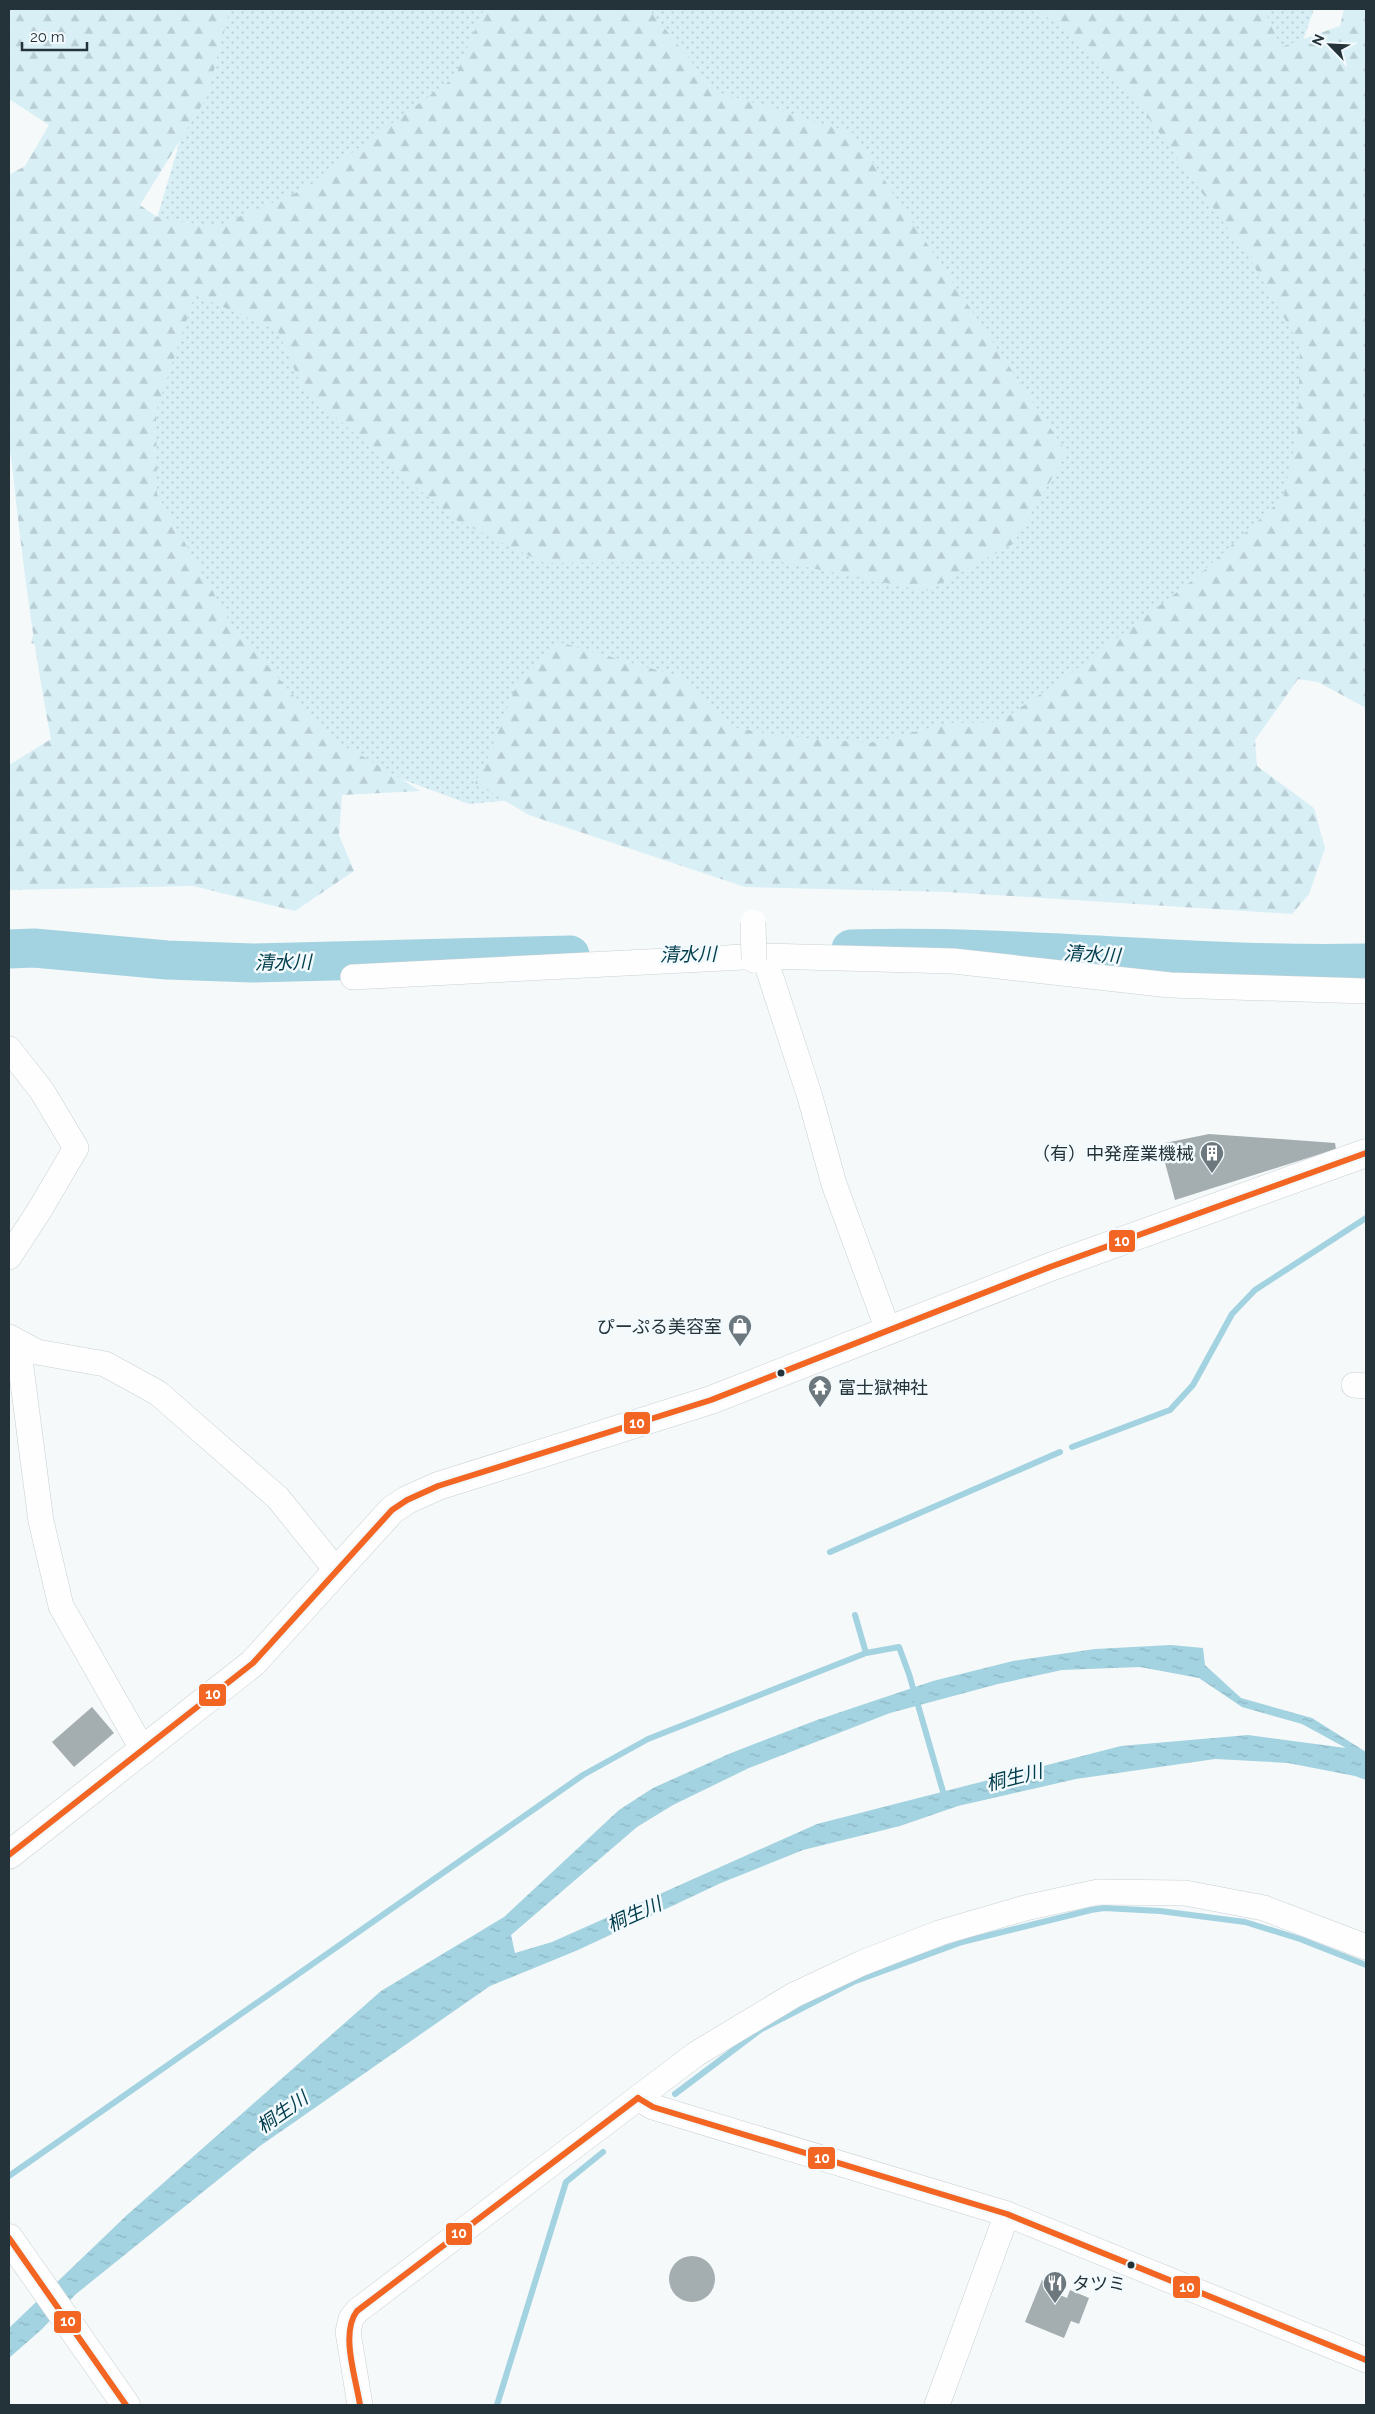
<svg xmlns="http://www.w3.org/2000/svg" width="1375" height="2414" font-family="Raleway,'Noto Sans JP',sans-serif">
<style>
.grass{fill:url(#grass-dots)}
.forest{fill:url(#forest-firs)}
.water{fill:url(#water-ripples);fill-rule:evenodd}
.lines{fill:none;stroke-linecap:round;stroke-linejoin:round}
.stream{stroke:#a3d2e0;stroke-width:6}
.river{stroke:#a3d2e0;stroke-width:39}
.building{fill:#a4adb0}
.street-casing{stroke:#c8d1d5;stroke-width:26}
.secondary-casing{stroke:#c8d1d5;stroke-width:29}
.street{stroke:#fefefe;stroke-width:25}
.secondary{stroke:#fefefe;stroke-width:28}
.street-bridge-casing{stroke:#c8d1d5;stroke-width:26;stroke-linecap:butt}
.street-bridge{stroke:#fefefe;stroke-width:25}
.bus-1-casing{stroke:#f2fafd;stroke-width:10}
.bus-1{stroke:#f26522;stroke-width:6}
.bus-dot{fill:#233339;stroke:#f2fafd;stroke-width:2}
.labels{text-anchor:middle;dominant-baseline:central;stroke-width:5;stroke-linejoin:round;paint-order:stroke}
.poi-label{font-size:18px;fill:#233339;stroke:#f2fafd;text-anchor:end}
.water-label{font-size:19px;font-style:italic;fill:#003c4b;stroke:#f2fafd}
.line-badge{stroke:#f2fafd;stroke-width:2}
.badge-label{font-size:14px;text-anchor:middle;font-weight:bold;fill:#fff}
</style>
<defs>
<pattern id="grass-dots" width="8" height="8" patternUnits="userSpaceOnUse" patternTransform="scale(1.25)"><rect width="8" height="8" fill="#d8eff6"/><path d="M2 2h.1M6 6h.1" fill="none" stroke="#b9cdd4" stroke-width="1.8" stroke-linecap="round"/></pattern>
<pattern id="forest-firs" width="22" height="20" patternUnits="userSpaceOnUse" patternTransform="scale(1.25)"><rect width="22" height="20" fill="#d8eff6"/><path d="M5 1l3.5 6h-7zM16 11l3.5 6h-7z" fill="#b9cdd4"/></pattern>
<pattern id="water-ripples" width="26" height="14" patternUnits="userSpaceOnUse" patternTransform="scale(1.25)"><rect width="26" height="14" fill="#a3d2e0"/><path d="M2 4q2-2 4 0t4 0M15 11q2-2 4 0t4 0" fill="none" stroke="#8cb5c1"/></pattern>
</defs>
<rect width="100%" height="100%" fill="#f5f9fa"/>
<polygon class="grass" points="219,9 1314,9 1279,109 1366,382 1269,543 1008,767 757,777 469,804 31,643"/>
<g class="forest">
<path d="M 9,9 L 230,9 L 207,97 L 140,205 L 157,217 L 215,227 L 300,191 L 455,77 L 484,9 L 649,9 L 715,91 L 853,133 L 1067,453 L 1013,544 L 926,591 L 776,561 L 544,563 L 456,520 L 400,474 L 302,387 L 278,331 L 195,295 L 156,412 L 157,494 L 230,622 L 331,739 L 387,770 L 420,791 L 342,795 L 339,835 L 354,871 L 295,911 L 193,886 L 9,890 L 9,765 L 51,739 C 33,645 21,551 11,455 L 9,454 L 9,175 L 25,166 L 49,125 L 9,99 Z"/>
<polygon points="1036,9 1266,9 1266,14 1281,47 1340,26 1344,9 1366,9 1366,708 1318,682 1298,679 1255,740 1257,766 1314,808 1325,848 1309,894 1292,914 948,892 745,887 529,815 475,783 486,762 518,681 559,642 681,677 728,726 780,736 873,743 948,723 999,722 1066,677 1198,576 1283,498 1298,430 1300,345 1251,261 1142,109 1078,40"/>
</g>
<path class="water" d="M 1171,1645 L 1203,1648 L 1205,1665 L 1241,1698 L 1312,1718 L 1366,1752 L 1366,1780 L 1355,1776 L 1288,1763 L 1215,1759 L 1076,1779 L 958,1806 L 900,1826 L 803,1850 L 721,1883 L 578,1950 L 490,1986 L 260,2146 L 76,2294 L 41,2330 L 9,2358 L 9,2328 L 127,2215 L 381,1991 L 504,1917 L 619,1810 L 653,1788 L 731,1753 L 817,1720 L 933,1681 L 1013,1661 L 1095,1649 ZM 1140,1667 L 1199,1678 L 1242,1707 L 1302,1724 L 1346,1748 L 1248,1735 L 1121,1746 L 817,1824 L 552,1942 L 515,1953 L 511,1935 L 637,1827 L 673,1805 L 749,1768 L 890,1713 L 998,1684 L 1062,1670 Z"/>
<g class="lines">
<g class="stream">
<polyline points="1072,1447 1170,1410 1193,1385 1232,1314 1255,1290 1366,1218"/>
<polyline points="830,1552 1060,1452"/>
<polyline points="866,1653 899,1647 909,1674 944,1795"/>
<polyline points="675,2094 760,2030 853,1982 962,1942 1091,1910 1104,1908 1160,1911 1245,1922 1300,1939 1366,1965"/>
<polyline points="9,2176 583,1775 648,1739 866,1653 855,1615"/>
<polyline points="497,2405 566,2182 603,2152"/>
</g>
<g class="river">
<polyline points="9,949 34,948 167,960 253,963 570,955"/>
<path d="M 851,949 C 1023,944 1194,967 1366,963"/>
</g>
</g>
<g class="building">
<polygon points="1209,1134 1335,1143 1336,1149 1175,1200 1160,1144"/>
<polygon points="92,1707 114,1733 74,1767 52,1742"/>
<circle cx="692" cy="2279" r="23"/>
<polygon points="1042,2280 1053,2284 1050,2291 1067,2298 1070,2290 1089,2298 1079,2324 1071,2321 1064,2338 1025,2322"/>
</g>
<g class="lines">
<g class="street-casing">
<g id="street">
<polyline points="754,960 764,956 810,1097 834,1184 888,1330"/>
<polyline points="353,977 764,956 953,961 1170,985 1366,991"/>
<polyline points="9,1049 42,1091 76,1148 39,1211 9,1257"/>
<polyline points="9,1337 37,1352 105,1364 158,1393 278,1498 336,1570"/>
<polyline points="9,1341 20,1360 41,1521 61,1606 143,1750"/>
<polyline points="1354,1385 1366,1386"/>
<polyline points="638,2098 653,2107 1007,2214 1366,2360"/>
<polyline points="360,2405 348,2332 351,2319 357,2311 696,2054 794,1995 862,1963 939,1933 1025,1908 1098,1892 1185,1893 1264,1908 1366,1947"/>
<polyline points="937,2405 1007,2214"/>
</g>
</g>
<g class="secondary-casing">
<g id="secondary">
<polyline points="9,1855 253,1663 392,1510 407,1500 438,1486 711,1400 1050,1267 1366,1153"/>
<polyline points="9,2238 126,2405"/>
</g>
</g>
<use href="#street" class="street"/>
<use href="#secondary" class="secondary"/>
<g class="street-bridge-casing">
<polyline id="street-bridge" points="753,922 754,960"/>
</g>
<use href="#street-bridge" class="street-bridge"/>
<g class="bus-1-casing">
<g id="bus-1">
<polyline points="9,1855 253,1663 392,1510 407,1500 438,1486 711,1400 1050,1267 1366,1153"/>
<polyline points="638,2098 653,2107 1007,2214 1366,2360"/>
<polyline points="9,2238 126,2405"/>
<path d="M 360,2405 C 356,2378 340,2333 357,2311 L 638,2098"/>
</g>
</g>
<use href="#bus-1" class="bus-1"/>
</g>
<defs>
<g id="building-pin" transform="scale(1.25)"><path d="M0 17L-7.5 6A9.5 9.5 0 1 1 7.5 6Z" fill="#6c787d" stroke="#f2fafd"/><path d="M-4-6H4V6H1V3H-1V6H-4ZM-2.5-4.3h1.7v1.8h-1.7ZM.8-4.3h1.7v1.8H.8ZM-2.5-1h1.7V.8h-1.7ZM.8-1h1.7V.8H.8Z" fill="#fff"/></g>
<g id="shop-pin" transform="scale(1.25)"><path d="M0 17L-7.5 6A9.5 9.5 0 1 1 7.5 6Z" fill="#6c787d" stroke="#f2fafd"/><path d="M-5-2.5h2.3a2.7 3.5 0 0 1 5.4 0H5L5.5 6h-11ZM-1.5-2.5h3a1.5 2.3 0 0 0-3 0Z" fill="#fff"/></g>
<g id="temple-pin" transform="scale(1.25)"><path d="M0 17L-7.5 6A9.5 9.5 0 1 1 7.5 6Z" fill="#6c787d" stroke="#f2fafd"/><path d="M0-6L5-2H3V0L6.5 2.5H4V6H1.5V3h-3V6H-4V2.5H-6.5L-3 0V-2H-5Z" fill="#fff"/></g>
<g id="restaurant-pin" transform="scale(1.25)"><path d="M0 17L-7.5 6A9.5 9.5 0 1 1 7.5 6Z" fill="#6c787d" stroke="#f2fafd"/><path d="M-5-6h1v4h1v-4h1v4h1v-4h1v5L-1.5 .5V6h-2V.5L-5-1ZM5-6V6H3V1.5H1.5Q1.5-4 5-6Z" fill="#fff"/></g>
</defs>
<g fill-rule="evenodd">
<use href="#building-pin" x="1212" y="1153"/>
<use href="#shop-pin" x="740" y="1326"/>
<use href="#temple-pin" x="820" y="1387"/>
<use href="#restaurant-pin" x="1055" y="2283"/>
</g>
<g class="bus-dot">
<circle cx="781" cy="1373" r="4.5"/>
<circle cx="1131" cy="2265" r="4.5"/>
</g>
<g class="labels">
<g class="poi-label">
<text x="1194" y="1153">（有）中発産業機械</text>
<text x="722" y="1326">ぴーぷる美容室</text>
<text x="838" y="1387" text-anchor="start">富士獄神社</text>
<text x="1072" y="2283" text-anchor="start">タツミ</text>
</g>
<g class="water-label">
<text transform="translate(688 954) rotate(-1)">清水川</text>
<text transform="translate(1092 954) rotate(3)">清水川</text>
<text transform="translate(283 962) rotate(-1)">清水川</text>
<text transform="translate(1014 1777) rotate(-14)">桐生川</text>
<text transform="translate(634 1914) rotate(-24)">桐生川</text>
<text transform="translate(282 2112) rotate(-35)">桐生川</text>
</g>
</g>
<g class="line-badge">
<rect x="1108" y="1229" width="28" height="24" rx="5" fill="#f26522"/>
<rect x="623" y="1411" width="28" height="24" rx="5" fill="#f26522"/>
<rect x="198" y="1683" width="29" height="24" rx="5" fill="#f26522"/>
<rect x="807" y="2146" width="29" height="24" rx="5" fill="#f26522"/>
<rect x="445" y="2222" width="28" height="24" rx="5" fill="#f26522"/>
<rect x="1172" y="2275" width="29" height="24" rx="5" fill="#f26522"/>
<rect x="53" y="2310" width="29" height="24" rx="5" fill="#f26522"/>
</g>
<g class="badge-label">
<text x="1122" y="1246">10</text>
<text x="637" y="1428">10</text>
<text x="213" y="1699">10</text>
<text x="822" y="2163">10</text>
<text x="459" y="2238">10</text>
<text x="1187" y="2292">10</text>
<text x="68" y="2326">10</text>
</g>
<rect width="1375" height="2414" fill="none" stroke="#233339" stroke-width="20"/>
<g transform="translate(1330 45) rotate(294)" stroke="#f2fafd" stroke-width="4" paint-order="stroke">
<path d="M0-4L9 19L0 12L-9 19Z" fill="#233339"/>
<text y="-8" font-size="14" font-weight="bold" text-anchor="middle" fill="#233339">N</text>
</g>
<path d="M22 42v8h65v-8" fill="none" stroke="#233339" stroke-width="2.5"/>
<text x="30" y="42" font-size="15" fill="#233339" stroke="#f2fafd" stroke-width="4" paint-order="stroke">20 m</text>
</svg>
